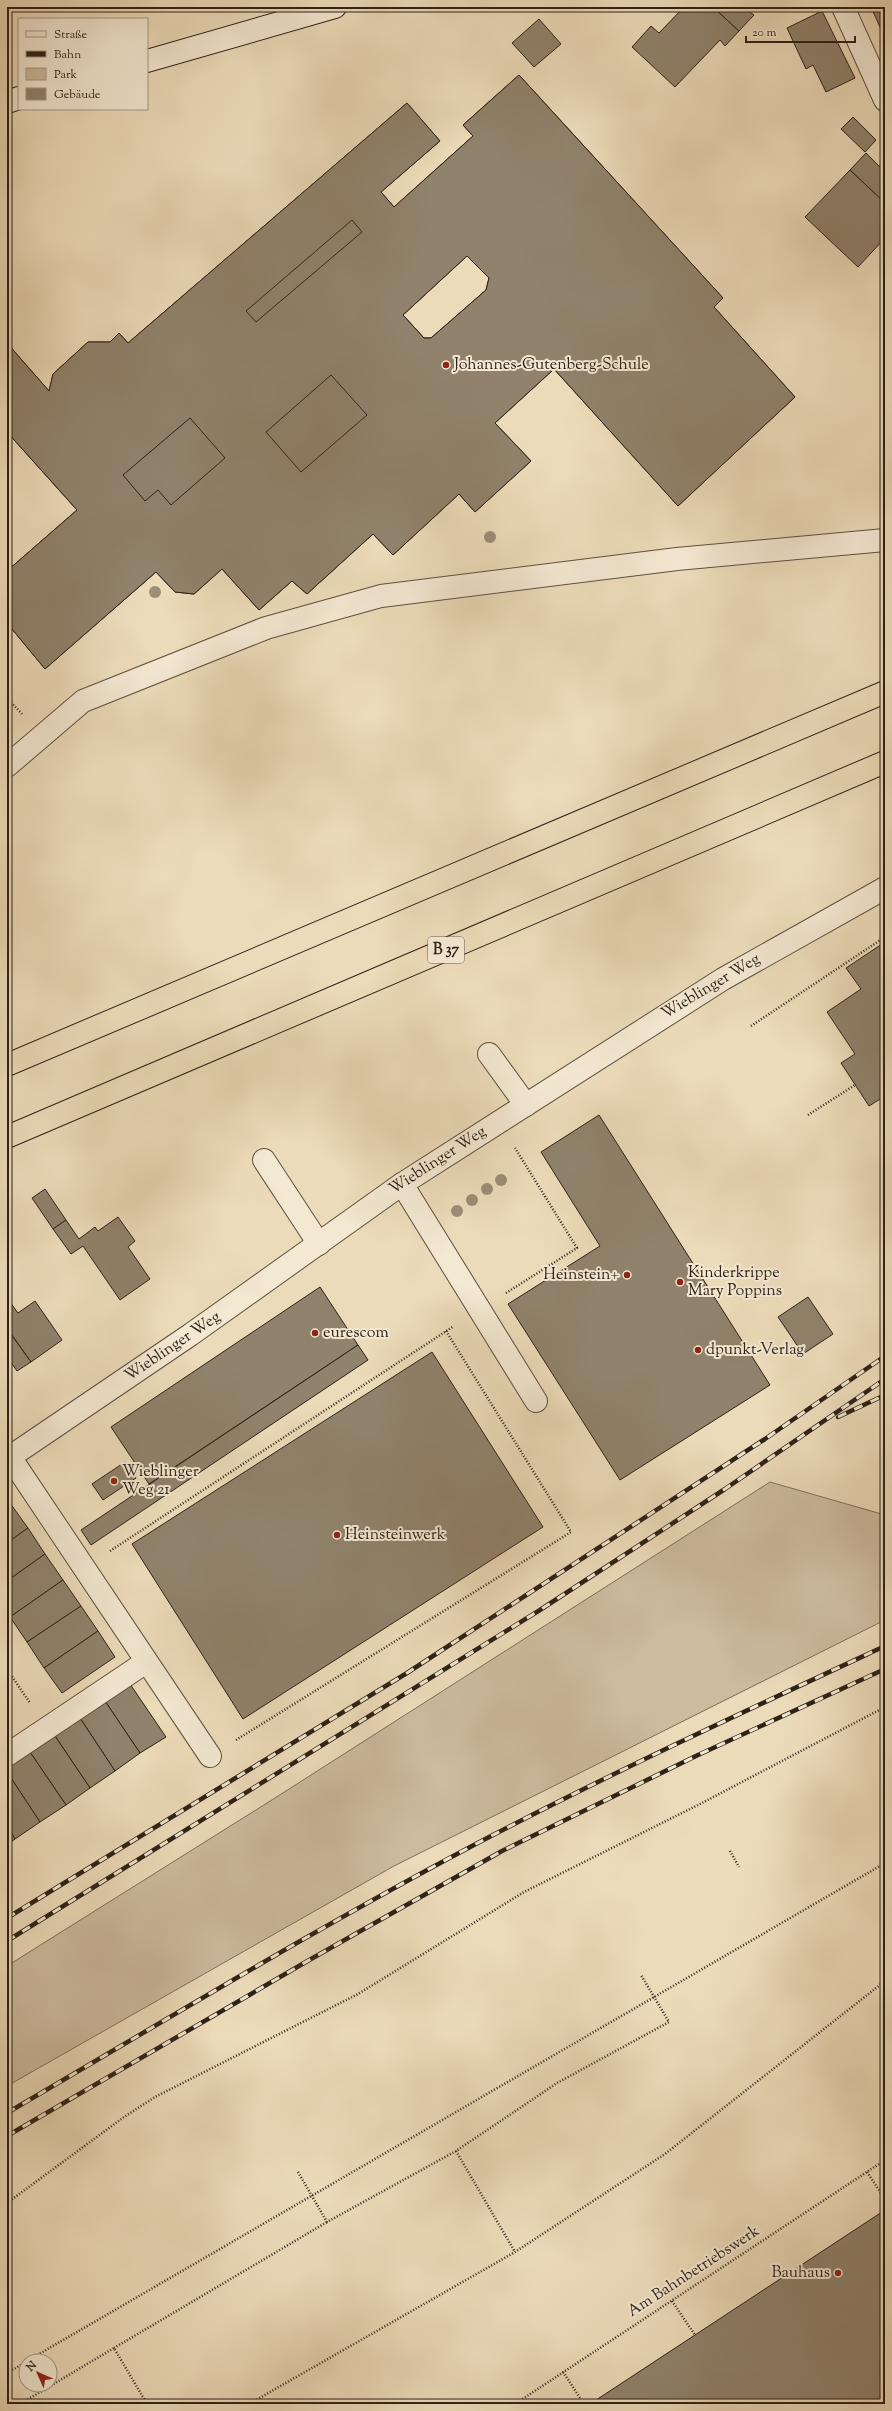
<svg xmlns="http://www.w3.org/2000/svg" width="892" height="2411" font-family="'Sorts Mill Goudy',serif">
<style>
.green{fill:#ccbb9e;stroke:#7c6e5b}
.building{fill:#90826c;stroke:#2d2118;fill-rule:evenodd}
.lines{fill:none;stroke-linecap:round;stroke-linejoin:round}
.lane-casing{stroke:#5d5040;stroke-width:24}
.street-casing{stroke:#5d5040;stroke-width:24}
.secondary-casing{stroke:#2d2118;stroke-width:24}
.highway-casing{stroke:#2d2118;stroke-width:24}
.path{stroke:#2d2118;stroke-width:2.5;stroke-dasharray:1 2;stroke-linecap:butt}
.lane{stroke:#f3e8d2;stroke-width:22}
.street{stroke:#f3e8d2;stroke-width:22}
.secondary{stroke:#f3e8d2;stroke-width:22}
.highway{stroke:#ecdbb9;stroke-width:22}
.rail-casing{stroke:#2d2118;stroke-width:4.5}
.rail{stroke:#f3e8d2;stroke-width:3;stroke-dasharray:9;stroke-linecap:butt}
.tree{fill:#9d8e76}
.poi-dot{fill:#8f2418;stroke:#f3e8d2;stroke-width:1.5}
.labels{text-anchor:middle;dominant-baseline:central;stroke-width:4;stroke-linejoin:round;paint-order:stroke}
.shield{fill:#f3e8d2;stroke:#685d50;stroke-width:1}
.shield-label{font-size:15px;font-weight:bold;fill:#2d2118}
.poi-label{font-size:16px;fill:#2d2118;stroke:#f3e8d2;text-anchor:start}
.street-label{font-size:16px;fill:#2d2118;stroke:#f3e8d2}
</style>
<rect width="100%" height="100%" fill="#ecdbb9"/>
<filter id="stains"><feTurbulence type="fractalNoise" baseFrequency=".005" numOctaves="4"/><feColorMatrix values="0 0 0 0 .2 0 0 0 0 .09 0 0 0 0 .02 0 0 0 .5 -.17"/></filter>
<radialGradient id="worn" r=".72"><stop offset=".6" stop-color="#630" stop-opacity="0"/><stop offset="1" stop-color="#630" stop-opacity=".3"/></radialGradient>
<polygon class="green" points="770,1482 885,1515 885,1620 394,1866 7,2086 7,1966 275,1798"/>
<g class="building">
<polygon points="684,7 691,12 696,7 713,7 739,31 725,46 720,40 675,87 632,47 651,26 659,33"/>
<polygon points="713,7 752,7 748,11 754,15 739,31"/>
<polygon points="871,7 885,7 885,38"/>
<polygon points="822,11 855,78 826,92 813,65 806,69 787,28"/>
<polygon points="539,19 561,44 534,67 512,43"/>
<path d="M 519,75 L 723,298 L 714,307 L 795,397 L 678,506 L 554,369 L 495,423 L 531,461 L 475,512 L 459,494 L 393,555 L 373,534 L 307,594 L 292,581 L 259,610 L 222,569 L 194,594 L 175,592 L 156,572 L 45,669 L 7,623 L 7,571 L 77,510 L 7,432 L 7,343 L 49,391 L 53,374 L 88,342 L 110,342 L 119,333 L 128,343 L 407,103 L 440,141 L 381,192 L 394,207 L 473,136 L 463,125 ZM 467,256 L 489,278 L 486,290 L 431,338 L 424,338 L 403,315 Z"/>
<path d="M 519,75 L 723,298 L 714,307 L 795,397 L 678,506 L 554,369 L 495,423 L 531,461 L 475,512 L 459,494 L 393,555 L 373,534 L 307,594 L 292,581 L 259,610 L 222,569 L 194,594 L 175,592 L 156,572 L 45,669 L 7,623 L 7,571 L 77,510 L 7,432 L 7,343 L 49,391 L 53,374 L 88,342 L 110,342 L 119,333 L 128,343 L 407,103 L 440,141 L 381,192 L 394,207 L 473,136 L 463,125 ZM 352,220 L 362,232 L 256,322 L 246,311 ZM 467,256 L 489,278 L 486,290 L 431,338 L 424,338 L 403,315 ZM 331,375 L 367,415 L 301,472 L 266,432 ZM 190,418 L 225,458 L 171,505 L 158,490 L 145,501 L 123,475 Z"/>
<polygon points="853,117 876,140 865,152 841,129"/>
<polygon points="866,153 885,172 885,203 850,170"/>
<polygon points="850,170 885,203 885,238 858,267 805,217"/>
<polygon points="885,942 885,1096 869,1106 841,1063 855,1054 827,1012 861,989 846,968"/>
<polygon points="599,1115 770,1385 620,1480 508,1304 600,1246 541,1152"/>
<polygon points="45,1189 66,1220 53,1229 32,1198"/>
<polygon points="118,1217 135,1241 128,1247 150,1279 120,1300 83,1246 71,1254 53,1229 66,1220 79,1239 95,1227 98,1231"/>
<polygon points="320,1287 358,1345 149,1484 111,1427"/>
<polygon points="808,1297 833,1334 803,1354 778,1317"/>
<polygon points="7,1298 18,1313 35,1301 62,1340 31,1362 7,1328"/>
<polygon points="13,1337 31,1362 17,1371 7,1357 7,1341"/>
<polygon points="358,1345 368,1360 91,1545 81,1530"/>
<polygon points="432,1352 543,1527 243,1719 132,1544"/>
<polygon points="125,1462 136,1478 103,1500 92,1484"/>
<polygon points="10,1503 28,1528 7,1543 7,1505"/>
<polygon points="28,1528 45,1554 7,1581 7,1543"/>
<polygon points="45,1554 63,1580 10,1617 7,1613 7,1581"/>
<polygon points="63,1580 81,1606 27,1642 10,1617"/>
<polygon points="81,1606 98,1631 44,1668 27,1642"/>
<polygon points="98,1631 115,1657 62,1693 44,1668"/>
<polygon points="130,1684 166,1737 140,1753 105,1701"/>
<polygon points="105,1701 140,1753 115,1771 80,1718"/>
<polygon points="80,1718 115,1771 90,1788 55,1736"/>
<polygon points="55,1736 90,1788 66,1805 30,1752"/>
<polygon points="30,1752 66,1805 40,1822 7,1772 7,1768"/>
<polygon points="7,1772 40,1822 15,1839 7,1826"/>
<polygon points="7,1826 15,1839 7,1845"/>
<polygon points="885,2210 885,2404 590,2404 695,2335"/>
</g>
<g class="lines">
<g class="lane-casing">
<g id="lane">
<polyline points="843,7 885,100"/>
<polyline points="7,766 83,701 266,628 381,596 677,559 885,540"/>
<polyline points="489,1054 526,1105"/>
<polyline points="264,1160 319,1244"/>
<polyline points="402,1184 536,1401"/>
<polyline points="10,1457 210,1756"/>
<polyline points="7,1755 146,1662"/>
</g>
</g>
<g class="street-casing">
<polyline id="street" points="7,1459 190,1335 402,1184 723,979 885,888"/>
</g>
<g class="secondary-casing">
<g id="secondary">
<polyline points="147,61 335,7"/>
<polyline points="7,102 19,98"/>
</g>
</g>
<g class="highway-casing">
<g id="highway">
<polyline points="7,1065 885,692"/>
<polyline points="7,1137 885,762"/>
</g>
</g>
<g class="path">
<polyline points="7,698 22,714"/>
<polyline points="751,1026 885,937"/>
<polyline points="808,1115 855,1085"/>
<polyline points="506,1293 577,1248 515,1148"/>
<polyline points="110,1551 454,1326"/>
<polyline points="7,1669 30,1703"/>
<polyline points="236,1740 571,1532 446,1331"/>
<polyline points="730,1851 739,1867"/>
<polyline points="456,2151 515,2252"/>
<polyline points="298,2172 327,2222 456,2151 557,2083 669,2022 641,1975"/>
<polyline points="867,2172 885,2199"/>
<polyline points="7,2203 124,2117 155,2097 358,1994 524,1892 700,1804 885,1707"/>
<polyline points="672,2301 695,2335"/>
<polyline points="114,2348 327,2222"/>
<polyline points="27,2361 885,1863"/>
<polyline points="563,2372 584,2404"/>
<polyline points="7,2373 26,2362"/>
<polyline points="20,2404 114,2348 147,2404"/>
<polyline points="249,2404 515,2252 665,2154 885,1981"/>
<polyline points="515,2404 885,2160"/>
</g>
<use href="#lane" class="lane"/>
<use href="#street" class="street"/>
<use href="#secondary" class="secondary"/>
<use href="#highway" class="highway"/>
<g class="rail-casing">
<g id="rail">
<polyline points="838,1417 885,1395"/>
<polyline points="7,1918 407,1673 765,1439 885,1356"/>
<polyline points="7,1941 540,1610 725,1489 885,1379"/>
<path d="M 7,2113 C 168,2019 328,1921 493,1835 C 622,1768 754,1707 885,1646"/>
<polyline points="7,2136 311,1959 502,1851 698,1755 885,1669"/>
</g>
</g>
<use href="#rail" class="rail"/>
</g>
<g class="tree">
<circle cx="490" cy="537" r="6"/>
<circle cx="155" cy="592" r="6"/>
<circle cx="501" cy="1180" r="6"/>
<circle cx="487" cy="1189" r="6"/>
<circle cx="472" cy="1200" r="6"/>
<circle cx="457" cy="1211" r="6"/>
</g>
<g class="poi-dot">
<circle cx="446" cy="365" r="4"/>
<circle cx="627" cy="1275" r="4"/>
<circle cx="680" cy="1282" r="4"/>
<circle cx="315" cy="1333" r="4"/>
<circle cx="698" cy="1350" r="4"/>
<circle cx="114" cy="1481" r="4"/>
<circle cx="337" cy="1535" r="4"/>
<circle cx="838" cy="2273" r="4"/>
</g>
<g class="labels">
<rect class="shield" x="428" y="937" width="36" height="26" rx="3"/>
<g class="shield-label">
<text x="446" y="950">B 37</text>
</g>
<g class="poi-label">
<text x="454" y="365">Johannes-Gutenberg-Schule</text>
<text x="688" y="1273">Kinderkrippe<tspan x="688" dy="18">Mary Poppins</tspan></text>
<text x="619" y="1275" text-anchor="end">Heinstein+</text>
<text x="323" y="1333">eurescom</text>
<text x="706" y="1350">dpunkt-Verlag</text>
<text x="122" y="1472">Wieblinger<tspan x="122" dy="18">Weg 21</tspan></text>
<text x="345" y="1535">Heinsteinwerk</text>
<text x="830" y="2273" text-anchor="end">Bauhaus</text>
</g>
<g class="street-label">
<text transform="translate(711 987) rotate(-31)">Wieblinger Weg</text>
<text transform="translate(438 1161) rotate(-33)">Wieblinger Weg</text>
<text transform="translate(173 1347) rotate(-34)">Wieblinger Weg</text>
<text transform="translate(694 2272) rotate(-33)">Am Bahnbetriebswerk</text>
</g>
</g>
<rect width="892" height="2411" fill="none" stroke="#ecdbb9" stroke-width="24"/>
<rect x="8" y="8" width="876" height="2395" fill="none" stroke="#2d2118" stroke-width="2"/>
<rect x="12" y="12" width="868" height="2387" fill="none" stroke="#2d2118"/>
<rect x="18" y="18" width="130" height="92" fill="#f3e8d2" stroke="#a49888"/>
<rect x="26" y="31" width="20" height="6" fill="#f3e8d2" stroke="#a49888"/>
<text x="54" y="38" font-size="12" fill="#2d2118">Straße</text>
<rect x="26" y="51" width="20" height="6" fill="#2d2118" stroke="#a49888"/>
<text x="54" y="58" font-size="12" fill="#2d2118">Bahn</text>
<rect x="26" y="68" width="20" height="12" fill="#ccbb9e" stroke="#a49888"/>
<text x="54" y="78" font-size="12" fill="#2d2118">Park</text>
<rect x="26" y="88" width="20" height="12" fill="#90826c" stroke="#a49888"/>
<text x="54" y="98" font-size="12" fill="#2d2118">Gebäude</text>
<g transform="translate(38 2373) rotate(315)"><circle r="19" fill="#f3e8d2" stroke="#a49888"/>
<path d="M0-3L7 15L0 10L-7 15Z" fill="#8f2418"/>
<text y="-6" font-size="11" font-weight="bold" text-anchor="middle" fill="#2d2118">N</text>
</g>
<path d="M746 36v6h109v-6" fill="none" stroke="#2d2118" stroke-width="2"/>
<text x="752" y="36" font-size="12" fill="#2d2118" stroke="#f3e8d2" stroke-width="3" paint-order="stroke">20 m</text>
<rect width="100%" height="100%" filter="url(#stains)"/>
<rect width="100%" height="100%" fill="url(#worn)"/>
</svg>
